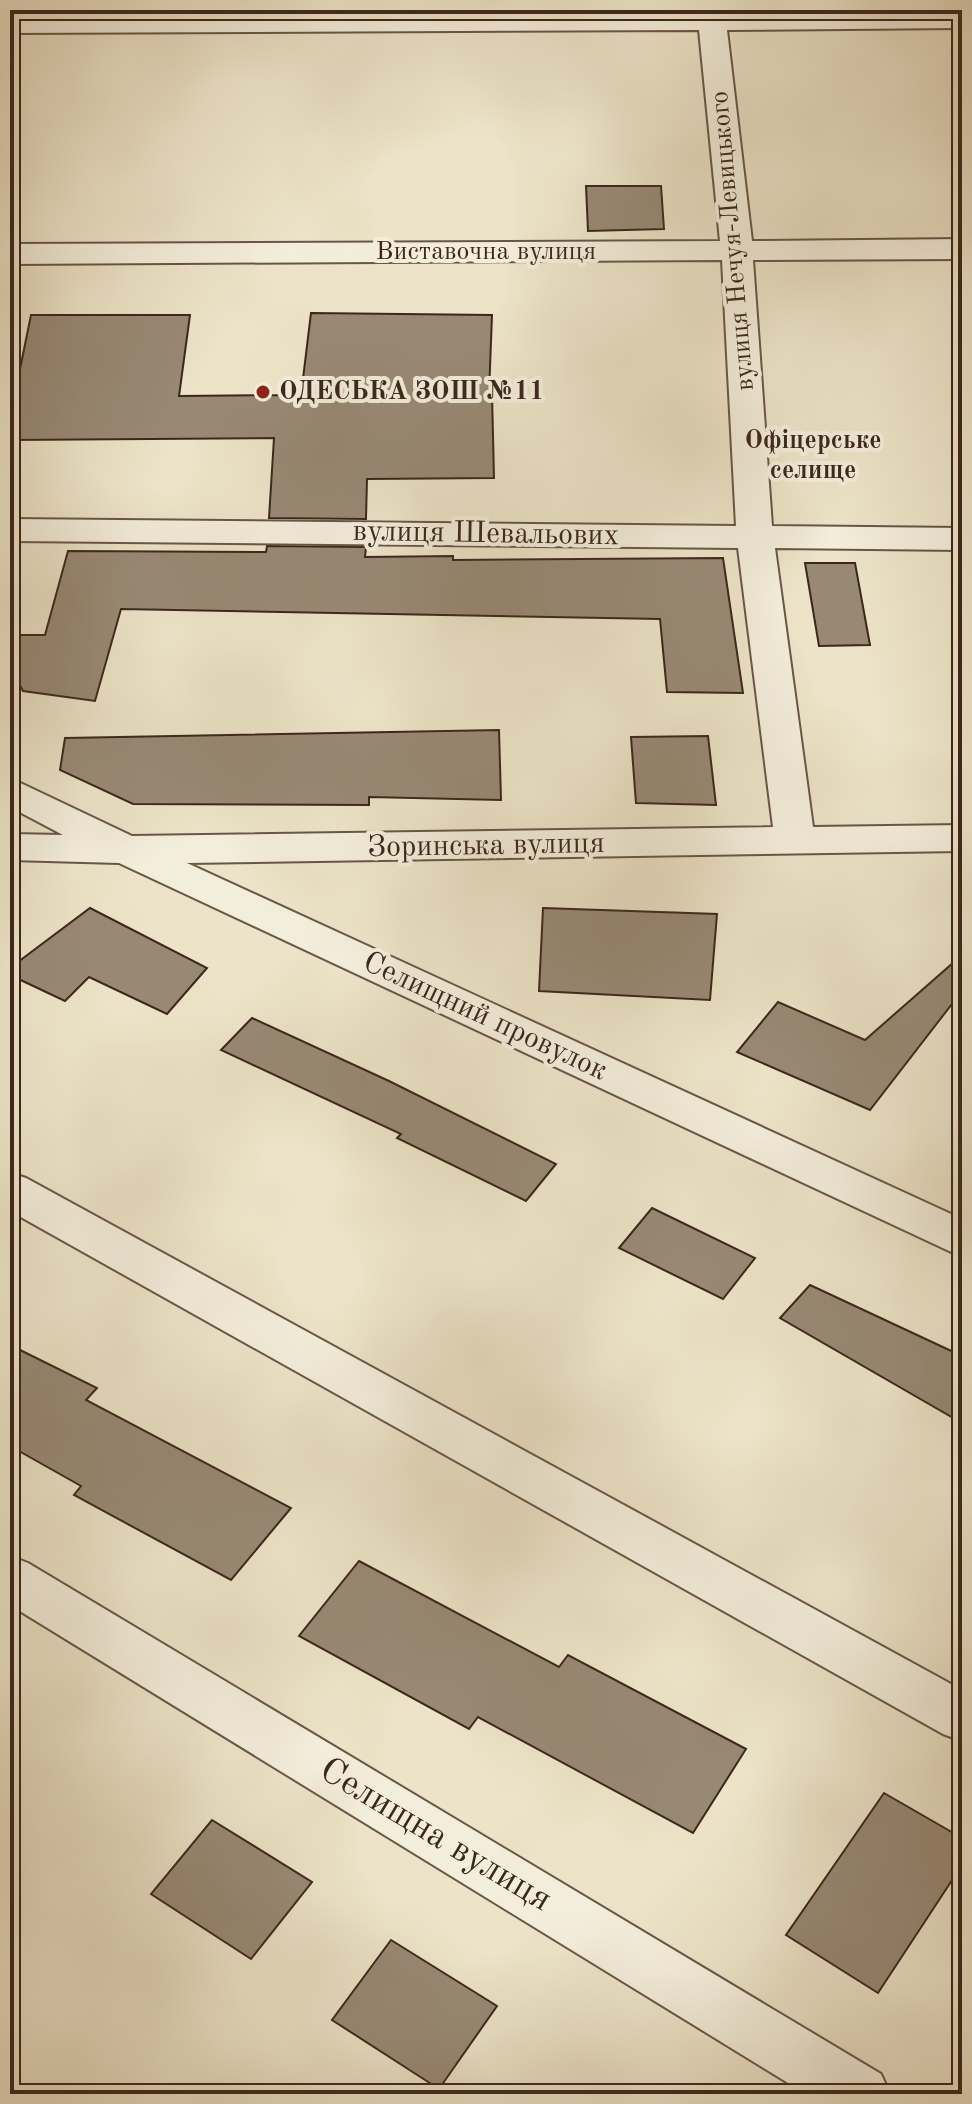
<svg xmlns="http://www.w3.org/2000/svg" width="972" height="2104" font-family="'Old Standard TT',serif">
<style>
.building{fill:#988975;stroke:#3c271c;stroke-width:2}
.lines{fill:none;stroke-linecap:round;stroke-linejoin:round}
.street-casing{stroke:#685647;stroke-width:4}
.street{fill:#f3eddb;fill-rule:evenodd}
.poi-dot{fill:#8f2418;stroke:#f3eddb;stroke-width:3}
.labels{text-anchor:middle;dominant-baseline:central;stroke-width:8;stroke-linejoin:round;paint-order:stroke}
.far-street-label{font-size:26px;fill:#3c271c;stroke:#f3eddb}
.far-poi-label{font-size:26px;font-weight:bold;fill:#3c271c;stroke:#f3eddb;text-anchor:start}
.far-neighbourhood-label{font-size:26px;font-weight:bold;fill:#3c271c;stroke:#f3eddb}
.street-label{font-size:30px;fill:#3c271c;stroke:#f3eddb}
.near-street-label{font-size:36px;fill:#3c271c;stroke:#f3eddb}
</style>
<rect width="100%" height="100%" fill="#ece3c8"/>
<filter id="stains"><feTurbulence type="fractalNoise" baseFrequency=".0025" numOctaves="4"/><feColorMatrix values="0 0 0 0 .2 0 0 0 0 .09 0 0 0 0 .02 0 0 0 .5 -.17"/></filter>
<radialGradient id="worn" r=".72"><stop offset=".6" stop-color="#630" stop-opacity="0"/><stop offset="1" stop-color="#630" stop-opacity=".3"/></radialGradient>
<g class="building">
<polygon points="586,186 661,186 664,229 588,231"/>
<polygon points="311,313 492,315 489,394 492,394 494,478 367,479 366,519 269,518 274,438 10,440 10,418 31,315 190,315 179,396 301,395"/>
<polygon points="267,546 366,547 365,557 453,556 453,560 723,558 743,693 667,692 660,619 121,609 95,701 23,691 12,671 18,635 45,635 68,551 266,552"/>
<polygon points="805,563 855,563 870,645 819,646"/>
<polygon points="499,730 501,800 369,797 369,805 133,804 60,770 65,738"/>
<polygon points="708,736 716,805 636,803 631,737"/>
<polygon points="90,908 207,968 167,1014 89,977 65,1001 10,975 10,968"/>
<polygon points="543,908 717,914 710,1000 539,991"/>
<polygon points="962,955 962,991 870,1110 737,1052 778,1002 865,1040"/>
<polygon points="252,1018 389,1081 556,1164 526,1201 397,1138 401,1134 221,1050"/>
<polygon points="652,1208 755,1258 723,1299 619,1248"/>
<polygon points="810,1285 962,1356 962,1423 780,1318"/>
<polygon points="10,1345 97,1388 86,1400 291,1508 231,1580 74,1495 81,1486 10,1446"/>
<polygon points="359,1561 559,1667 568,1655 746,1749 693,1833 478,1717 469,1729 299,1636"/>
<polygon points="884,1793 962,1838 962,1865 878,1993 786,1935"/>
<polygon points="212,1820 312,1882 251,1959 151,1894"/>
<polygon points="391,1940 497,2006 439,2089 332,2020"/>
</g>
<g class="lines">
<g class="street-casing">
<g id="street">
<polygon points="962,12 962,28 727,30 752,241 962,239 962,259 753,260 772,526 962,528 962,550 775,548 813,827 962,825 962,851 187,863 962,1219 962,1257 119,863 10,860 10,834 63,835 10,807 10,778 132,836 773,827 738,548 10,541 10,519 736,526 722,260 10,264 10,244 720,241 699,30 10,33 10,17"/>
<polygon points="10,1173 26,1178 962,1690 962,1741 943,1734 10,1211"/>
<polygon points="10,1556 28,1563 881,2074 890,2094 806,2094 10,1605"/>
</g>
</g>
<use href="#street" class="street"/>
</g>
<circle class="poi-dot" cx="263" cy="392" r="8"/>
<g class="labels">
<g class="far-street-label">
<text transform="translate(733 241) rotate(-95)">вулиця Нечуя-Левицького</text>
<text x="486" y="252">Виставочна вулиця</text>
</g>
<g class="far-poi-label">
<text x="279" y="392">ОДЕСЬКА ЗОШ №11</text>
</g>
<g class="far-neighbourhood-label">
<text x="813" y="441">Офіцерське<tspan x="813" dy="30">селище</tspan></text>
</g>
<g class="street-label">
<text transform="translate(486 534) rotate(1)">вулиця Шевальових</text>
<text transform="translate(486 846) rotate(-1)">Зоринська вулиця</text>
<text transform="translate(485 1017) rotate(25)">Селищний провулок</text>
</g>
<g class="near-street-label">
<text transform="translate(435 1836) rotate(31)">Селищна вулиця</text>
</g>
</g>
<rect width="972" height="2104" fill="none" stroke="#ece3c8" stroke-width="40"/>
<rect x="12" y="12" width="948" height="2080" fill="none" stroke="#3c271c" stroke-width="4"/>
<rect x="20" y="20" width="932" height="2064" fill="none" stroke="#3c271c" stroke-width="2"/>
<rect width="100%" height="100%" filter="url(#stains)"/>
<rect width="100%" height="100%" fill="url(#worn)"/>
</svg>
